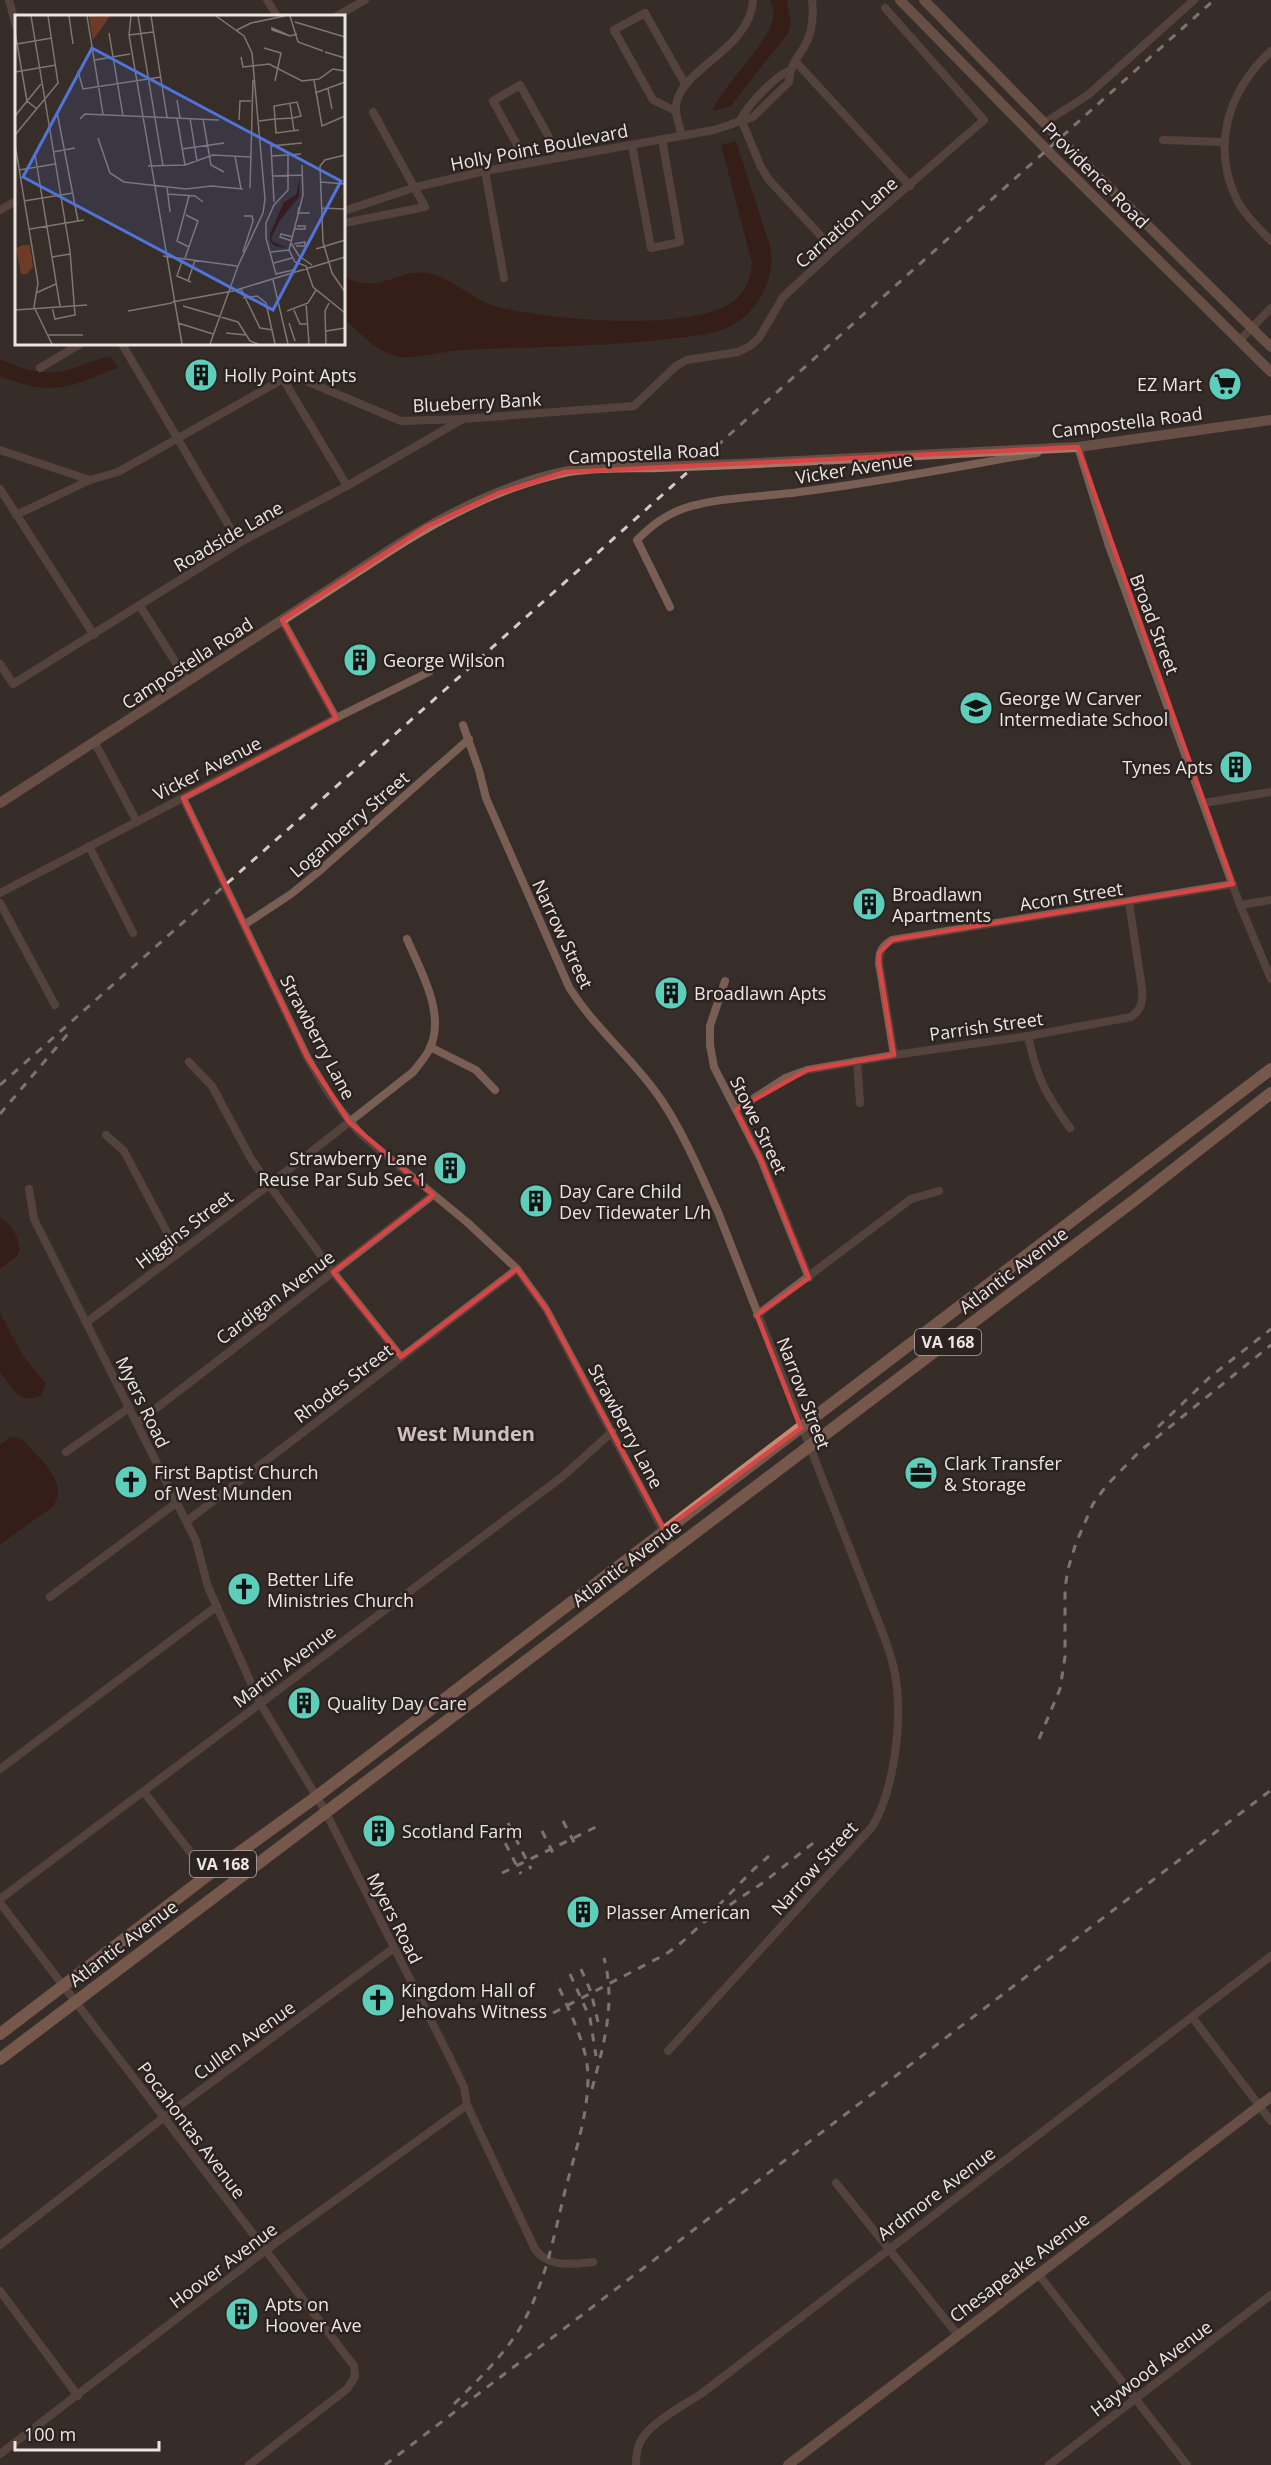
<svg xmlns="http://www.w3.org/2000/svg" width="1271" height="2465" font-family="'Open Sans',sans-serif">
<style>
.water{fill:#340c00}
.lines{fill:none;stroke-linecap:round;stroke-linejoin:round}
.street{stroke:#795e54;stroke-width:8}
.secondary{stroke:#a27867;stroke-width:10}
.primary{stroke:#c28b76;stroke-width:12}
.rail{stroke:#d2cbc8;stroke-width:3;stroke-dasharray:8 8;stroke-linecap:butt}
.secondary-bridge{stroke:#a27867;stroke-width:10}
.marked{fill:none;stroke:#d94444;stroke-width:4.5;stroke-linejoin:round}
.labels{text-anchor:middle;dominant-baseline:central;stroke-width:5;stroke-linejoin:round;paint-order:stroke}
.shield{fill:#2c2320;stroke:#b2aca8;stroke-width:1.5}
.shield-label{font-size:16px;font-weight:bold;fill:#ece6e3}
.street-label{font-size:18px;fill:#ece6e3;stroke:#2c2320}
.poi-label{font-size:18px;fill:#ece6e3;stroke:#2c2320;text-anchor:start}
.neighbourhood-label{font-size:20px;font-weight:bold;fill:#cec2bd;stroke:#2c2320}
.inset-road{fill:none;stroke:#7f7773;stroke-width:1.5}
.view{fill:#5174db;fill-opacity:0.15;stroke:#5174db;stroke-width:3}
.inset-edge{fill:none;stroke:#ece6e3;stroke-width:3}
</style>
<rect width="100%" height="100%" fill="#372d29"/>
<g class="water">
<path d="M 770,0 L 787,0 L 791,24 L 788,33 L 730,107 L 712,111 C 725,82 768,45 773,18 C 774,12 772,6 770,0 Z"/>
<path d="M 736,141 L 771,249 C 775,280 757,315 727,328 C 709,336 688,336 669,339 C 600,347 532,347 463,350 C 446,351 414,359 400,357 C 376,353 361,333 344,319 L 344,276 C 380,296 396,268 427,273 C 452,277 468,297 492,305 C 540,320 698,334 736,299 C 747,289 751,277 752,263 L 721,145 Z"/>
<path d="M 111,357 L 118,368 C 107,371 97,376 87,380 C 53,393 32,389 0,376 L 0,359 C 27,371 45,377 74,368 C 87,364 98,358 111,357 Z"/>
<path d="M 0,1218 C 14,1225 17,1236 20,1250 L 17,1256 L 0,1269 Z"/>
<path d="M 0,1313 L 24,1357 L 46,1384 L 41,1396 C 19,1405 13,1388 0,1373 Z"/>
<path d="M 17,1437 L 23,1440 C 38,1458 73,1484 51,1508 L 0,1545 L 0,1445 L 9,1438 Z"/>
</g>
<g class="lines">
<g class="street">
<polyline points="9,0 16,26"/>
<polyline points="267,0 277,16"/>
<polyline points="337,16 365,0"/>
<path d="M 1271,51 C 1228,91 1210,147 1238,202 C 1246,217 1259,228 1271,241"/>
<polyline points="795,61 910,186"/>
<polyline points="676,111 653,100 614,30 645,13 685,84"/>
<polyline points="741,119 761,167 769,180 834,250"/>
<path d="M 741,119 C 748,105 775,76 789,71"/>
<polyline points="1044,123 1088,95 1194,0"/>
<path d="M 682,135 C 680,128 677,120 676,112 C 672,70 750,53 753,0"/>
<polyline points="1163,140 1224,142"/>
<polyline points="632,145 651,248 680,242 662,139"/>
<polyline points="527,163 493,101 520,85 560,157"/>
<polyline points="485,171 504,278"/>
<polyline points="0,210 16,201"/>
<path d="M 344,211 L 416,187 L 485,171 L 714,130 L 753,117 L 789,82 C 789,67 797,59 804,47 C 813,32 814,17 812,0"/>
<polyline points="344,223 425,207 373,112"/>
<polyline points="1240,340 1271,308"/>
<polyline points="122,344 239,543"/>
<polyline points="40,368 80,344"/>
<polyline points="283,379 347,486"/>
<polyline points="1073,448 1078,447 1109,546 1240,905 1271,979"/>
<polyline points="0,450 90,480"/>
<polyline points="0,489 94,635"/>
<polyline points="16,515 90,480 118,472 283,379 292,376 299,378 401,421 463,419 634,406 676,366 687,360 738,352 750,346 759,338 783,297 834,250 984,120 885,8"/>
<polyline points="140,606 188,682"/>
<path d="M 670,607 L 637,540 C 652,525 665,515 685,508 C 723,496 768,497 807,491 C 884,481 961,466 1037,453"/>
<polyline points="282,620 336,718"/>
<polyline points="0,664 13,684 239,543 347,486 461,420"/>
<path d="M 463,725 L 479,770 L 486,798 L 569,987 C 595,1029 635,1060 662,1101 C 685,1136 701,1175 718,1212 L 873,1608 C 881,1629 891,1651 895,1674 C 903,1718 895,1789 872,1827 L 668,2051"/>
<polyline points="95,743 137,822"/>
<path d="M 183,798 L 307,1057 C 324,1087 340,1113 364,1137 L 468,1223 L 517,1269 L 546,1309 L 673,1549"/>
<polyline points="1204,803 1271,792"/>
<polyline points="89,846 133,933"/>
<polyline points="0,893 336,718 429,672"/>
<polyline points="0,903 55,1005"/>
<polyline points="1240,905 1271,900"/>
<polyline points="244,925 291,894 317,873 469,739"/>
<polyline points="725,981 710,1026 710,1045 714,1067 761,1159 809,1278"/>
<path d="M 1028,1036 C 1037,1078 1045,1093 1070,1128"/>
<polyline points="430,1047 476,1070 495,1090"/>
<path d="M 894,1055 L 879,963 C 879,951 882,946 892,940 L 1233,884"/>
<polyline points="857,1061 860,1103"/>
<polyline points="189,1062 212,1086 251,1159 269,1185 333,1272 401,1357"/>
<path d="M 736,1110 L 785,1078 L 807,1070 L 894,1055 L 1028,1036 L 1131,1017 C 1142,1009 1143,1001 1142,989 L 1129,902"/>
<polyline points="106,1135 124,1151 178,1253"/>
<path d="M 29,1189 L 34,1219 L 196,1541 L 208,1587 L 260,1703 L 324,1809 L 450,2058 L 464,2087 L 467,2105 L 535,2249 C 548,2268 572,2264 593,2262"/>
<polyline points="757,1315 911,1199 939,1191"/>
<path d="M 87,1322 L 269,1185 L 413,1072 C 419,1064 426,1057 430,1048 C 446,1013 420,970 407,939"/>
<polyline points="137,1423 433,1195"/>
<polyline points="66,1452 129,1408"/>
<polyline points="187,1521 517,1269"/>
<polyline points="50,1597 176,1503"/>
<polyline points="0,1769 217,1606"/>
<polyline points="144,1792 208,1875"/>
<polyline points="0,1899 562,1477 612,1432"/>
<polyline points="0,1903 354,2366 355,2377 347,2389 249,2465"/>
<polyline points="1192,2017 1271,2121"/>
<polyline points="836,2183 957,2334"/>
<polyline points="0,2245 163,2118 394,1948"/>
<polyline points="1039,2275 1187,2465"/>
<polyline points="0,2291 78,2396"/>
<polyline points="0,2454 266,2250 467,2105"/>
<path d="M 636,2465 C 636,2455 637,2445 643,2437 C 654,2421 684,2405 701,2394 L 1271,1956"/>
<polyline points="1049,2465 1271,2295"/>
</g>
<g class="secondary">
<polyline points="900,0 1047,150 1271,372"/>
<polyline points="924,0 1059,138 1271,347"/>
<polyline points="738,464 1078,447 1271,420"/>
<path d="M 0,803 L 393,548 C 445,515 503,485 564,472 C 594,466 628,468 659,467"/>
<polyline points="788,2465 1271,2097"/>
</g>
<g class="primary">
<polyline points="0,2034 208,1875 316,1797 1271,1069"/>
<polyline points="0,2059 1136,1199 1271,1093"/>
</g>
<g class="rail">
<polyline points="0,1085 447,688 1214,0"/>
<polyline points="0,1114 72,1029"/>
<polyline points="1158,1427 1210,1377 1271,1329"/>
<polyline points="1039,1739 1060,1689 1065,1657 1065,1588 1068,1569 1076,1543 1093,1504 1106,1486 1140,1451 1271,1345"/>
<polyline points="563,1821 576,1846"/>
<polyline points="508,1823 531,1869"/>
<polyline points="498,1829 521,1874"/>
<polyline points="542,1831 555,1857"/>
<polyline points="502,1873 602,1824"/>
<polyline points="718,1906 754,1869 769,1856"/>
<polyline points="581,1969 591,1992 598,2022"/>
<polyline points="570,1974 590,2018 596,2056"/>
<polyline points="553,2013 666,1954 681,1943 704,1922 764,1882 817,1840"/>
<path d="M 592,2089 C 604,2044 616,2003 604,1958"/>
<path d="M 454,2404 C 477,2381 499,2360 517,2333 C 544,2290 553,2240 565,2191 C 575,2152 594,2098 586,2058 C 580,2031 567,2006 556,1981"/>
<polyline points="385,2465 1271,1790"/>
</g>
<polyline class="secondary-bridge" points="659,467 738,464"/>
</g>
<path d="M0 0H1271V2465H0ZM 1078,447 L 1233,884 L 892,940 L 879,953 L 879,963 L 894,1055 L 807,1070 L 736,1110 L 761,1159 L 809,1278 L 757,1315 L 801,1428 L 664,1530 L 546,1309 L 517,1269 L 401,1357 L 333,1272 L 433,1195 L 349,1122 L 307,1057 L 183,798 L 336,718 L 282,620 L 426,527 L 499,493 L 565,472 Z" fill="#372d29" fill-opacity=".55" fill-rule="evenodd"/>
<path class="marked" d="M 1078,447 L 1233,884 L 892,940 L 879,953 L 879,963 L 894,1055 L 807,1070 L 736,1110 L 761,1159 L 809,1278 L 757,1315 L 801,1428 L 664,1530 L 546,1309 L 517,1269 L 401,1357 L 333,1272 L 433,1195 L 349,1122 L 307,1057 L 183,798 L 336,718 L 282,620 L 426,527 L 499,493 L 565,472 Z"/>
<defs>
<g id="building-disc" transform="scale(1.725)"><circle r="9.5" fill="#5cceba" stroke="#2c2320"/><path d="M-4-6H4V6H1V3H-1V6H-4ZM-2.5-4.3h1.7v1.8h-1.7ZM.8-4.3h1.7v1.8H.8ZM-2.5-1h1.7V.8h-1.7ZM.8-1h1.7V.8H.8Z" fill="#111"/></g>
<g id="supermarket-disc" transform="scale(1.725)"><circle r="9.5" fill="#5cceba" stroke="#2c2320"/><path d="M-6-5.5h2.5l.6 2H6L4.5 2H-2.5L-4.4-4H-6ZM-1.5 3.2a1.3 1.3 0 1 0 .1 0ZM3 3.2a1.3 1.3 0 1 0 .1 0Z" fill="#111"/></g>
<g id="school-disc" transform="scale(1.725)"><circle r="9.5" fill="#5cceba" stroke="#2c2320"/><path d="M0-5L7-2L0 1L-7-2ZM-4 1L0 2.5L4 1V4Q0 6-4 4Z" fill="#111"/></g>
<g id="office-disc" transform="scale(1.725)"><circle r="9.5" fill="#5cceba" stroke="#2c2320"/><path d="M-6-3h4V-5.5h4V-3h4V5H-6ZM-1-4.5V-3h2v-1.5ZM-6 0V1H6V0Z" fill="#111"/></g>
<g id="church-disc" transform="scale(1.725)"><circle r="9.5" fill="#5cceba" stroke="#2c2320"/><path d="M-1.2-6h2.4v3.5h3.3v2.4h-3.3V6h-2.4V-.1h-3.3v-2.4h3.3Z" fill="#111"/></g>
</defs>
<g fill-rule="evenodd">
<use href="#building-disc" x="201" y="375"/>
<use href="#supermarket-disc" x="1225" y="384"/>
<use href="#building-disc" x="360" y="660"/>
<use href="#school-disc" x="976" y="708"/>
<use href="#building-disc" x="1236" y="767"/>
<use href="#building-disc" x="869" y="904"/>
<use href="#building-disc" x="671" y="993"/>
<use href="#building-disc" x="450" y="1168"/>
<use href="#building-disc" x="536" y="1201"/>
<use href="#office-disc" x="921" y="1473"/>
<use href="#church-disc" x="131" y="1482"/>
<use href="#church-disc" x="244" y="1589"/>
<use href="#building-disc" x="304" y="1703"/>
<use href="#building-disc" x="379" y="1831"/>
<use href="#building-disc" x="583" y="1912"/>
<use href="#church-disc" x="378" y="2000"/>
<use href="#building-disc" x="242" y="2314"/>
</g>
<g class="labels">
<g class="shield">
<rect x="915" y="1329" width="66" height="26" rx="4.5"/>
<rect x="190" y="1851" width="66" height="26" rx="4.5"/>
</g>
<g class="shield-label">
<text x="948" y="1342">VA 168</text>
<text x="223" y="1864">VA 168</text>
</g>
<g class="street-label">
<text transform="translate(539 147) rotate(-11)">Holly Point Boulevard</text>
<text transform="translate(1096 175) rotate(45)">Providence Road</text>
<text transform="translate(846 222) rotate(-41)">Carnation Lane</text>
<text transform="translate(477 402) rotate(-3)">Blueberry Bank</text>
<text transform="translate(1127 422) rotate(-7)">Campostella Road</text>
<text transform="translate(644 453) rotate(-3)">Campostella Road</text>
<text transform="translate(854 468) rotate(-9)">Vicker Avenue</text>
<text transform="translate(228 536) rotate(-30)">Roadside Lane</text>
<text transform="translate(1155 624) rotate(69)">Broad Street</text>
<text transform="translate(187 663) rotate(-33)">Campostella Road</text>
<text transform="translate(207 768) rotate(-27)">Vicker Avenue</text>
<text transform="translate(349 824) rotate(-41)">Loganberry Street</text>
<text transform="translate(1071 896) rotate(-9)">Acorn Street</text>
<text transform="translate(563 934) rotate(65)">Narrow Street</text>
<text transform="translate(986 1026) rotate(-8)">Parrish Street</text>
<text transform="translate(318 1037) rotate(62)">Strawberry Lane</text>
<text transform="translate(759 1125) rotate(64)">Stowe Street</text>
<text transform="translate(184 1229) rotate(-37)">Higgins Street</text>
<text transform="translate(1013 1270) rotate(-37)">Atlantic Avenue</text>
<text transform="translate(275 1297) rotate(-37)">Cardigan Avenue</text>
<text transform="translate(343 1383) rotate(-37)">Rhodes Street</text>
<text transform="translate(804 1393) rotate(69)">Narrow Street</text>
<text transform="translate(143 1402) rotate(64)">Myers Road</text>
<text transform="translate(626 1426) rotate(62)">Strawberry Lane</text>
<text transform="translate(626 1563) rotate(-37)">Atlantic Avenue</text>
<text transform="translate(284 1666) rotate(-37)">Martin Avenue</text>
<text transform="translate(814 1868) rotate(-48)">Narrow Street</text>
<text transform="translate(395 1918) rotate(63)">Myers Road</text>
<text transform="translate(123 1943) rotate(-37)">Atlantic Avenue</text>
<text transform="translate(244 2040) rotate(-36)">Cullen Avenue</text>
<text transform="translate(192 2130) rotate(53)">Pocahontas Avenue</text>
<text transform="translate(936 2193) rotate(-37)">Ardmore Avenue</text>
<text transform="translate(223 2265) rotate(-37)">Hoover Avenue</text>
<text transform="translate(1019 2267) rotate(-37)">Chesapeake Avenue</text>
<text transform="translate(1151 2368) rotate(-37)">Haywood Avenue</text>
</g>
<g class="poi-label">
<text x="224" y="375">Holly Point Apts</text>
<text x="1202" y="384" text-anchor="end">EZ Mart</text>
<text x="383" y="660">George Wilson</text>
<text x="999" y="698">George W Carver<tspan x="999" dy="21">Intermediate School</tspan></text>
<text x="1213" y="767" text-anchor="end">Tynes Apts</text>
<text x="892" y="894">Broadlawn<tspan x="892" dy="21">Apartments</tspan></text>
<text x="694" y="993">Broadlawn Apts</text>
<text x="427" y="1158" text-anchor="end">Strawberry Lane<tspan x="427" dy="21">Reuse Par Sub Sec 1</tspan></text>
<text x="559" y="1191">Day Care Child<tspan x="559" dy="21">Dev Tidewater L/h</tspan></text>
<text x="944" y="1463">Clark Transfer<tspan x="944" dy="21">&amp; Storage</tspan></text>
<text x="154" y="1472">First Baptist Church<tspan x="154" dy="21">of West Munden</tspan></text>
<text x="267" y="1579">Better Life<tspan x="267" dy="21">Ministries Church</tspan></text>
<text x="327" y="1703">Quality Day Care</text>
<text x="402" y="1831">Scotland Farm</text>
<text x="606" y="1912">Plasser American</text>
<text x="401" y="1990">Kingdom Hall of<tspan x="401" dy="21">Jehovahs Witness</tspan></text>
<text x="265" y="2304">Apts on<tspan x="265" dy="21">Hoover Ave</tspan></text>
</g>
<g class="neighbourhood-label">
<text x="466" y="1433">West Munden</text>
</g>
</g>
<g transform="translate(15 15)">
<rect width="330" height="330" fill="#372d29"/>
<path d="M 74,1 L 95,1 L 78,25 L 76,15 ZM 8,230 L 15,230 L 18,252 L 12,259 L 6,259 L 1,233 Z" fill="#6e3b26"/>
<path d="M 285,162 L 284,182 L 265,205 L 256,223 L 258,227 L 272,233 L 260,231 L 255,226 L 255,219 L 269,187 L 281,180 Z" fill="#340c00"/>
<path class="inset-road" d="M 16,1 L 55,236 L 60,300 L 40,304 L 37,292M 54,1 L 58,29M 72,1 L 88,99M 116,1 L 114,20 L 167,329M 123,1 L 148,151M 136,1 L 152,102M 275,1 L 283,27 L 308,36M 280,7 L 330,22M 222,15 L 236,8 L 270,1M 0,17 L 12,86 L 22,94M 94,18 L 108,101M 114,20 L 138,17M 275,21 L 257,13 L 257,15 L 275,21 L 282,19M 2,29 L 37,23M 249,33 L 266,38 L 260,66M 310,37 L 330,43M 226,42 L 228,52 L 254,49 L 287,66 L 304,64 L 318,54 L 330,56M 80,45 L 115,39M 63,56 L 68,74 L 146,62M 0,57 L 41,50M 299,65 L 307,111 L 330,101M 313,74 L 317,94M 300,78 L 330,67M 162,85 L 165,103M 275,89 L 279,116M 42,97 L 63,206M 0,101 L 26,69M 162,103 L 170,150M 175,103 L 182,146M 65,104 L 70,99 L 204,105M 188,104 L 196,150 L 209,157M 224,105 L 225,86 L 236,86M 244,106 L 260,104 L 278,103 L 286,101 L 282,87 L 259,91 L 260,104 L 261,118 L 284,115M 0,120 L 43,68 L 33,1M 83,123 L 95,158 L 109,167 L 171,174 L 196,171 L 228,174M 0,129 L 23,268 L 19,292 L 37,329M 167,134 L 209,128M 38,137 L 60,133M 20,139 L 45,291M 273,140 L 273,175 L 259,190 L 251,208 L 251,223 L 261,259 L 278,255M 330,140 L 310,145 L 305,151 L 308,227 L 317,258 L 330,277M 220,141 L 226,174M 257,141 L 286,139M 287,150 L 288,180 L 274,235 L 280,247 L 291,251 L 298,272 L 330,298M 133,151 L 170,150 L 198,140 L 236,142M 4,155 L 40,149M 258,161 L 288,160M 306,167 L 330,169M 152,172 L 155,197M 235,173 L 238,65M 153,179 L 180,181 L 188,187M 9,186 L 58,178M 259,187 L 256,131 L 287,128M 284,192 L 283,198 L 295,198M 306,193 L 330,194M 15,214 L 69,205M 280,214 L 290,214 L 290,211 L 282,211M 277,226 L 265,222 L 266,219 L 278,222M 276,228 L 284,241 L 297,250M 279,229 L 290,227 L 290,231 L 281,231M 174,232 L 162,226 L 174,181M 301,234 L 330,225M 228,237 L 238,206 L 237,201 L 229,201M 256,237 L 274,235M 148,241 L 222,251M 37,242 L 55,239M 168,243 L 162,261 L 176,267M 170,243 L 183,206 L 171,200M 259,248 L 277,243M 258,265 L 273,329M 173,266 L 180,245M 226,274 L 245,313 L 258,315M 21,278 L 41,269M 228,283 L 242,281 L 251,288 L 260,329M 157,287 L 218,276 L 330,242M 291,288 L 294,329M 168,291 L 223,307 L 235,326 L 243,329M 278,293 L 285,309 L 292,309M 0,295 L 72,290M 113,296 L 157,288M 272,296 L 293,288 L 301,275M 163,308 L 198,319M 274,308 L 280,326M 311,316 L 330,313M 211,318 L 231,320M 32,320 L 68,320M 195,329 L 223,251 L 248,198 L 250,184 L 237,38 L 229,21 L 201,1M 311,329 L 310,296 L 314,288"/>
<path class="view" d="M 77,33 L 326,166 L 258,295 L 8,162 Z"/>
<rect width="330" height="330" class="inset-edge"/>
</g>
<path d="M15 2441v9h144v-9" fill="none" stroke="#ece6e3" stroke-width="3"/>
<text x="24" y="2441" font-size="18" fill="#ece6e3" stroke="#2c2320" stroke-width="4.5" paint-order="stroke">100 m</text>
</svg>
